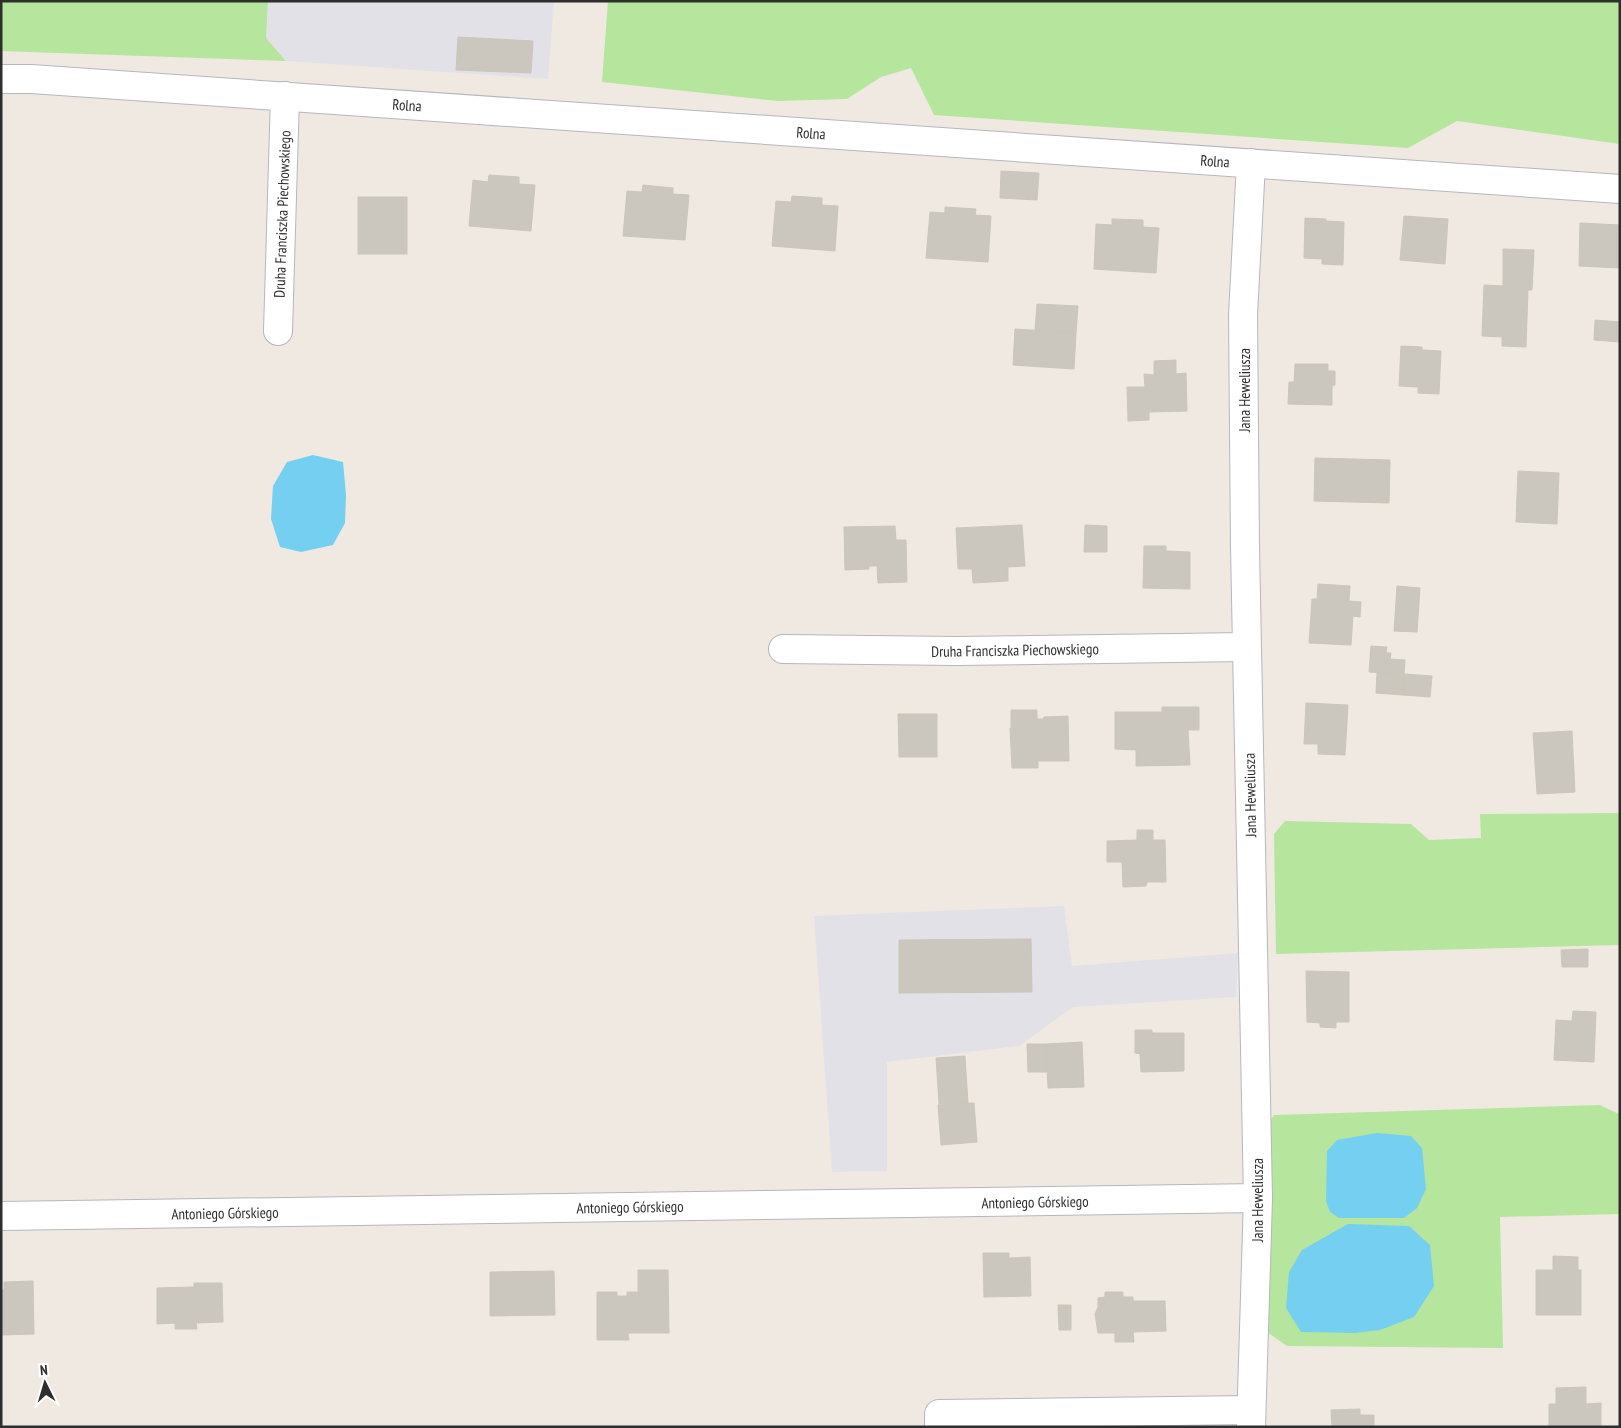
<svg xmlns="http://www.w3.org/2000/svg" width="1621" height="1428" font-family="'PT Sans Narrow',sans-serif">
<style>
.industrial{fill:#e3e1e8}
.green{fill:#b6e59e}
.water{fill:#75cff0}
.building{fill:#cbc7bf;stroke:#cbc5ba}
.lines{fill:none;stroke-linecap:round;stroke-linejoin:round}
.minor-casing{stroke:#b4b7c1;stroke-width:30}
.minor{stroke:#fff;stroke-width:28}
.labels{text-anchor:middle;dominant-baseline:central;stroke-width:4.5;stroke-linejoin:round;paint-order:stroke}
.street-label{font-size:15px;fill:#2e2e2e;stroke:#fff}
</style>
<rect width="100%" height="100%" fill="#efe9e1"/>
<g class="industrial">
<polygon points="268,1 554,1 548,79 286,61 266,38"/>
<polygon points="1064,906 1072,966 1238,953 1236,997 1073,1007 1019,1046 887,1062 887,1171 832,1172 814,916"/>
</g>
<g class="green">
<polygon points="1,1 268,1 266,38 286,61 1,51"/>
<polygon points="608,1 1620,1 1620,144 1457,121 1408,148 934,115 911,68 881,77 847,99 778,101 602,82"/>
<polygon points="1620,813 1619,945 1276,954 1274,834 1285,821 1411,824 1429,840 1481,838 1480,814"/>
<polygon points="1600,1105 1619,1114 1620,1214 1500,1217 1503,1348 1287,1346 1267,1332 1264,1130 1274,1115"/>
</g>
<g class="water">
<polygon points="313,455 343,462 346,495 345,523 333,545 301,552 280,547 271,519 273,486 287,462"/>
<polygon points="1377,1133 1411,1136 1422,1148 1426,1189 1417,1208 1404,1218 1339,1218 1330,1212 1326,1201 1327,1151 1337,1140"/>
<polygon points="1348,1224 1409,1226 1430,1245 1434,1286 1414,1317 1380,1330 1355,1333 1301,1332 1286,1308 1289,1272 1302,1250"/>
</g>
<g class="building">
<polygon points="458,37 533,41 531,73 456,70"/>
<polygon points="1001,171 1039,173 1037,200 1000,198"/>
<polygon points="489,175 519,177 519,184 535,185 531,231 469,226 473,180 488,182"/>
<polygon points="643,185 673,188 673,194 689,195 685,240 623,236 627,191 642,192"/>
<polygon points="792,196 822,198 822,205 838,206 835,251 772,246 776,201 791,202"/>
<rect x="358" y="197" width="49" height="57"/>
<polygon points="945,207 976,209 975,215 991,216 988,262 926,258 930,212 945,213"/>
<polygon points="1404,216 1448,219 1445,264 1400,260"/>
<polygon points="1305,218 1326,219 1326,221 1344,222 1343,265 1322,264 1322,259 1304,258"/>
<polygon points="1112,219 1143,220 1143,227 1159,228 1156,273 1094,269 1096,224 1112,225"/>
<polygon points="1580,223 1620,225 1620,268 1579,266"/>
<polygon points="1503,249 1534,250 1532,290 1528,290 1526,347 1502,346 1502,337 1482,336 1484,285 1503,286"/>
<polygon points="1037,304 1078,306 1076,333 1035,330"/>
<polygon points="1595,320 1620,322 1620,342 1594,340"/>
<polygon points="1015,329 1076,333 1074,369 1013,365"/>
<polygon points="1401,346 1422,347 1422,350 1441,351 1439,394 1418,393 1418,387 1399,386"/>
<polygon points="1176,360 1176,374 1186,373 1187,411 1149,412 1149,420 1128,421 1127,387 1145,387 1144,374 1154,375 1154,361"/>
<polygon points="1295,364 1328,364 1328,371 1335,371 1335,385 1332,386 1332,405 1288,404 1289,382 1294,382"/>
<polygon points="1315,458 1390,460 1389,503 1314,501"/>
<polygon points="1518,471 1559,473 1557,524 1516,522"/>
<polygon points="1022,525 1025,566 1008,567 1008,581 973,583 972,569 958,569 956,528"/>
<polygon points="1085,525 1107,526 1107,552 1084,552"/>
<polygon points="895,526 896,540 906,540 907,582 878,583 877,566 869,566 869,569 845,570 844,527"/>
<polygon points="1144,546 1166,546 1166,551 1190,552 1190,589 1143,588"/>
<polygon points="1318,584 1350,586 1349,601 1361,602 1360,617 1353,616 1351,645 1309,643 1312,599 1317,599"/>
<polygon points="1397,586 1420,588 1417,632 1394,631"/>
<polygon points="1371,646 1387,647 1386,653 1391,653 1390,659 1405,660 1404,674 1369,672"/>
<polygon points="1377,673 1404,674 1403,695 1376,693"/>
<polygon points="1404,674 1432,676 1430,697 1403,695"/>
<polygon points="1306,703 1348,705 1345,755 1318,754 1318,744 1304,744"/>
<polygon points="1162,707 1199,707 1199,730 1188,730 1190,765 1136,766 1136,750 1115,749 1115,712 1162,712"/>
<polygon points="1011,710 1037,710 1037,719 1043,719 1044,717 1068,716 1069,761 1038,761 1038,768 1012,768 1010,728 1011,728"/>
<polygon points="898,714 937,714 937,757 899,757"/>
<polygon points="1572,731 1575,792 1537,794 1533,733"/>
<polygon points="1137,830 1153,830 1153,840 1165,840 1166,882 1147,882 1146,886 1123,887 1122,862 1107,862 1107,841 1137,840"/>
<polygon points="1031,939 1032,992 899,993 899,940"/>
<polygon points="1588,949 1588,967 1562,967 1561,950"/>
<polygon points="1306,971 1349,972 1349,1022 1336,1022 1336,1028 1320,1027 1320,1023 1307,1022"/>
<polygon points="1573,1011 1596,1012 1594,1062 1554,1060 1556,1020 1572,1021"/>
<polygon points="1135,1030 1152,1030 1152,1033 1184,1033 1184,1071 1141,1072 1140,1054 1135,1053"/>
<polygon points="1082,1042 1084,1087 1048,1088 1046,1044"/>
<polygon points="1027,1044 1046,1044 1047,1072 1028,1072"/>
<polygon points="965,1056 968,1103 939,1104 936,1058"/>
<polygon points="974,1103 977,1142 941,1145 938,1105"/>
<polygon points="983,1253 1009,1253 1009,1258 1030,1257 1031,1296 984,1297"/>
<polygon points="1553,1256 1578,1257 1578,1270 1581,1270 1581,1315 1536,1315 1536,1270 1553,1270"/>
<polygon points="638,1270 668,1270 669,1333 628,1333 629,1340 597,1340 597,1292 617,1292 617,1296 627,1296 627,1292 638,1292"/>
<polygon points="554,1271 555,1315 490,1316 490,1272"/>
<polygon points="33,1281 34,1334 1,1335 1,1290 4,1290 4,1282"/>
<polygon points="194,1283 222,1283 223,1322 196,1323 197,1329 175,1329 175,1323 157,1324 157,1288 194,1287"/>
<polygon points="1105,1292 1123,1292 1123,1297 1133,1297 1133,1301 1165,1301 1166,1331 1133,1332 1134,1342 1115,1342 1115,1333 1098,1333 1095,1314 1098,1307 1098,1298 1105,1297"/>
<polygon points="1058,1305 1071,1305 1071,1330 1059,1330"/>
<polygon points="1586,1387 1586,1404 1601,1403 1601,1427 1549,1427 1549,1404 1556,1404 1556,1388"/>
<polygon points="1360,1409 1360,1415 1374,1415 1374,1427 1332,1427 1331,1410"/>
</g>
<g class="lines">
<g class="minor-casing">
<g id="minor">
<polyline points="1,79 31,79 1620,189"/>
<polyline points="278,331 285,96"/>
<polyline points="783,649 956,651 1246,647"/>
<polyline points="1,1216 1258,1198"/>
<polyline points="939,1427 939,1414 1250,1410"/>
<polyline points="1251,1427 1258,1198 1245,547 1243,315 1251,163"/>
</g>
</g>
<use href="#minor" class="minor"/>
</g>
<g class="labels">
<g class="street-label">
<text transform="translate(407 105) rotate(4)">Rolna</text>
<text transform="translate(811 133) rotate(4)">Rolna</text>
<text transform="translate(1215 161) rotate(4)">Rolna</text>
<text transform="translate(282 214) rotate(-88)">Druha Franciszka Piechowskiego</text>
<text transform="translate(1244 390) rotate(-90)">Jana Heweliusza</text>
<text transform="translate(1015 650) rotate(-1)">Druha Franciszka Piechowskiego</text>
<text transform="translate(1250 795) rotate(-91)">Jana Heweliusza</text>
<text transform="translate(1257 1200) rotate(-90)">Jana Heweliusza</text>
<text transform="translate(1035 1202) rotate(-1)">Antoniego Górskiego</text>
<text transform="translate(630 1207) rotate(-1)">Antoniego Górskiego</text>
<text transform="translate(225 1213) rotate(-1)">Antoniego Górskiego</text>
</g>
</g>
<rect width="1621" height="1428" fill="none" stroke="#2e2e2e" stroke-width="5"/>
<g transform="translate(45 1383) rotate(355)" stroke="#ffffff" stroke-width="4" paint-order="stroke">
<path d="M0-4L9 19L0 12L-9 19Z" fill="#2e2e2e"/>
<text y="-8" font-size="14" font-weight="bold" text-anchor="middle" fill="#2e2e2e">N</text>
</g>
</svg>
